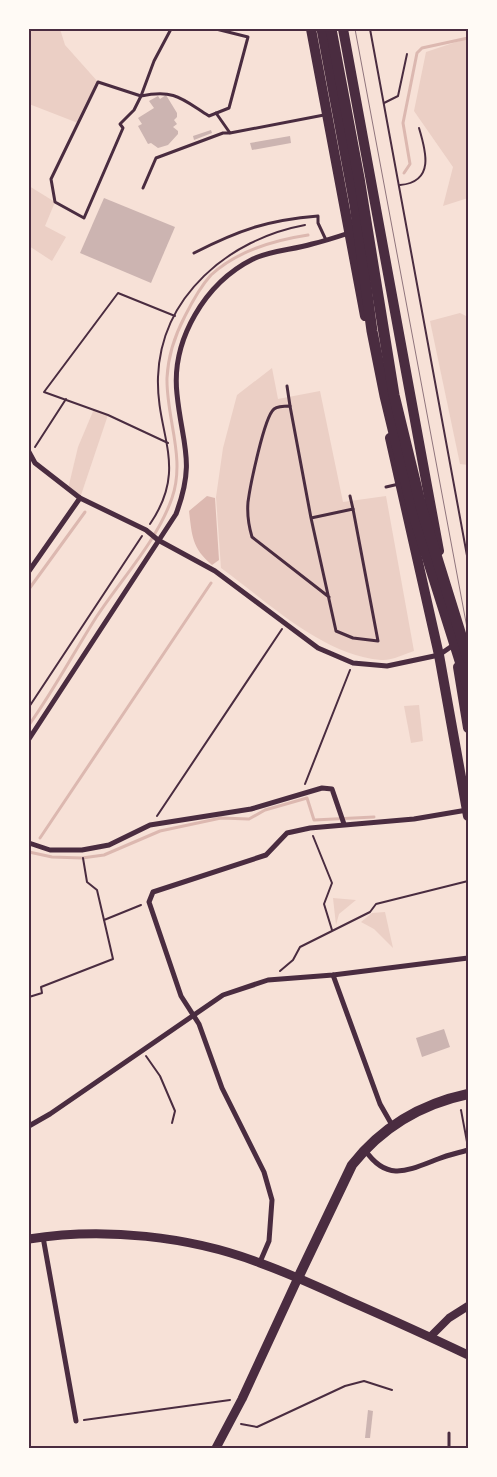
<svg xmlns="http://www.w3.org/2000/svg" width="497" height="1477" font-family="Manrope,sans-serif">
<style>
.green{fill:#ebcfc5}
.water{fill:#dcb8b0}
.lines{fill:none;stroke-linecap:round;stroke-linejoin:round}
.stream{stroke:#dcb8b0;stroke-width:3}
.building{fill:#ccb4b1}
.path{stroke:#4a2c40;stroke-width:2}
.service{stroke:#4a2c40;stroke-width:3}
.minor{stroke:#4a2c40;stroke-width:5}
.tertiary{stroke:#4a2c40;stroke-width:8}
.secondary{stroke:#4a2c40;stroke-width:9}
.primary{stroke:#4a2c40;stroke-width:10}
.motorway{stroke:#4a2c40;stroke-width:11}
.tram{stroke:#8f747c;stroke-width:1}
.neatline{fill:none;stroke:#4a2c40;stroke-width:2}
</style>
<rect width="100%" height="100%" fill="#f7e1d7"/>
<g class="green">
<polygon points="29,29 60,29 65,45 98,82 78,123 29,104"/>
<polygon points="468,38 468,198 443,206 453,167 414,111 426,52"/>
<polygon points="29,186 55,202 45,226 66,237 52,261 29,246"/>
<polygon points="460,313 468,317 468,465 460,464 430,321"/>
<path d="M 272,368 L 278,399 L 320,391 L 343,502 L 386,496 L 414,651 C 405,654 391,661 381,660 C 322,655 268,602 221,568 L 216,497 L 223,448 L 237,395 Z"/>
<polygon points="94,409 108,415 80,498 68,489 78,447"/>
<polygon points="419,705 423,741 411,743 404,706"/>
<polygon points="333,898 356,900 339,914 336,925"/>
<polygon points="385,912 393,948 374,929 361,922 372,913"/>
</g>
<path class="water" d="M 207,496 L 215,498 L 219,560 L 212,565 C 192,548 192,536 189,511 Z"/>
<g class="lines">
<g class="stream">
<polyline points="404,173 410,164 403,123 417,53 422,48 468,38"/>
<polyline points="29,589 85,512"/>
<path d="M 29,725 C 54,690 74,652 97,616 C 122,578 157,541 172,498 C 186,458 166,418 167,378 C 168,356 175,335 185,316 C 192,302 200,287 211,275 C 237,251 275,240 308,235"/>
<polyline points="40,838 211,583"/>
<polyline points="29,852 52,857 82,858 104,855 160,831 221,818 249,819 265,810 307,798 314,820 374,817"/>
</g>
</g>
<g class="building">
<polygon points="166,95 177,113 177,117 174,120 177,124 173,127 178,131 178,134 168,145 158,148 151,143 148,144 138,126 142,124 138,118 154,108 149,101 158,96 160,99"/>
<polygon points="211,130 212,133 194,140 193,136"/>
<polygon points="290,136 291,143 252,150 250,143"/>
<polygon points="104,198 175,227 151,283 80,253"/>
<polygon points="444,1029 450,1047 422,1057 416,1038"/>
<polygon points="368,1410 373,1411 370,1438 365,1438"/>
</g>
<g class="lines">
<g class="path">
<polyline points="370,29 468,561"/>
<polyline points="384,103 398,96 407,54"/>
<path d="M 400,185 C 435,182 426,151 419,128"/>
<polyline points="168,443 108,415 44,392 118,293 175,316"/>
<polyline points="35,447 66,399"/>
<path d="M 150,524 C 189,467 156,435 158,377 C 161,296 229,239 305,225"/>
<polyline points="29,707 142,536"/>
<polyline points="305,784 350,670"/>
<polyline points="157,816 282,629"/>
<polyline points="313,836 332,883 324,904 332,930"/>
<polyline points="83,858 87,882 97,890 104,920"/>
<polyline points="280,971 293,960 300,947 370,912 376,904 468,881"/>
<polyline points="29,997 42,993 41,987 113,959 104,920 141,905"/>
<polyline points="146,1056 160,1076 175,1111 172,1123"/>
<polyline points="461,1110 467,1142"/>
<polyline points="84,1420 230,1400"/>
<polyline points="241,1424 257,1427 345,1386 364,1381 392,1390"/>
</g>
<g class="service">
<path d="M 171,29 L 154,61 L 141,96 C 175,89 182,99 209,116 L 229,108 L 248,37 L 216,29"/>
<polygon points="98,82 141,96 134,110 120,124 123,128 84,218 55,202 51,179"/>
<polyline points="216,113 230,133 324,115"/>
<polyline points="143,188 156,158 223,133 229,133"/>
<path d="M 194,253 C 239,230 268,220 318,216 L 318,223 L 326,240"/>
<polyline points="287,386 290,406"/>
<polyline points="386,487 399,484"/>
<polyline points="350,496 353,509"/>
<path d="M 311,518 L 353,509 L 378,641 L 353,638 L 336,631 L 311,518 L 290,406 C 285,406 278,406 274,409 C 264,417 250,487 248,502 C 247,514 249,527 252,537 L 329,597"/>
<polyline points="449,1448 449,1433"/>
</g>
<g class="minor">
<polyline points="29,452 35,463 80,498 146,530 158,540 215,571 318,648 353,663 387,666 439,655 455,644"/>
<polyline points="29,571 80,498"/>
<path d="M 29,739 L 176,514 C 196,461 182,445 177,394 C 171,340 205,283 253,259 C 272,250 292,250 312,244 C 325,241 337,237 349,233"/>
<polyline points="29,843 50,850 82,850 109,845 150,825 251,809 322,788 332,789 344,824"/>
<polyline points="333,975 380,1104 392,1125"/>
<polyline points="29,1126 50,1114 223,995 268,980 333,975 468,958"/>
<path d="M 365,1150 C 387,1182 407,1171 438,1159 C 448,1155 458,1153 468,1150"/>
<polyline points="43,1237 76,1421"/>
<polyline points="260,1262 269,1241 272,1200 264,1172 222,1088 199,1024 181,996 149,902 153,892 266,855 287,833 310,828 414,819 467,810"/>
</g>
<polyline class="tertiary" points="430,1337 449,1318 468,1306"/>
<g class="secondary">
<path d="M 29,1239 C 103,1227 190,1236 260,1263 C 290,1274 319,1287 347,1300 C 388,1318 428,1336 468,1355"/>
<polyline points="216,1448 242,1399 298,1278"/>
</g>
<g class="primary">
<polyline points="311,29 365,316"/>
<polyline points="343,29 439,551"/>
<polyline points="390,438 439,655 468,816"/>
<polyline points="458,667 468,728"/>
<path d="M 298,1278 L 352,1165 C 382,1127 421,1104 468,1094"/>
</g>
<g class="motorway">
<polyline points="322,29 355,205 372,331 385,396 413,512 468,686"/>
<polyline points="331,29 359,178 394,395 422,510 468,658"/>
</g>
<polyline class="tram" points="355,29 468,633"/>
</g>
<rect width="497" height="1477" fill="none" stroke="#fffaf5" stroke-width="60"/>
<rect x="30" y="30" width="437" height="1417" class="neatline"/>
</svg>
